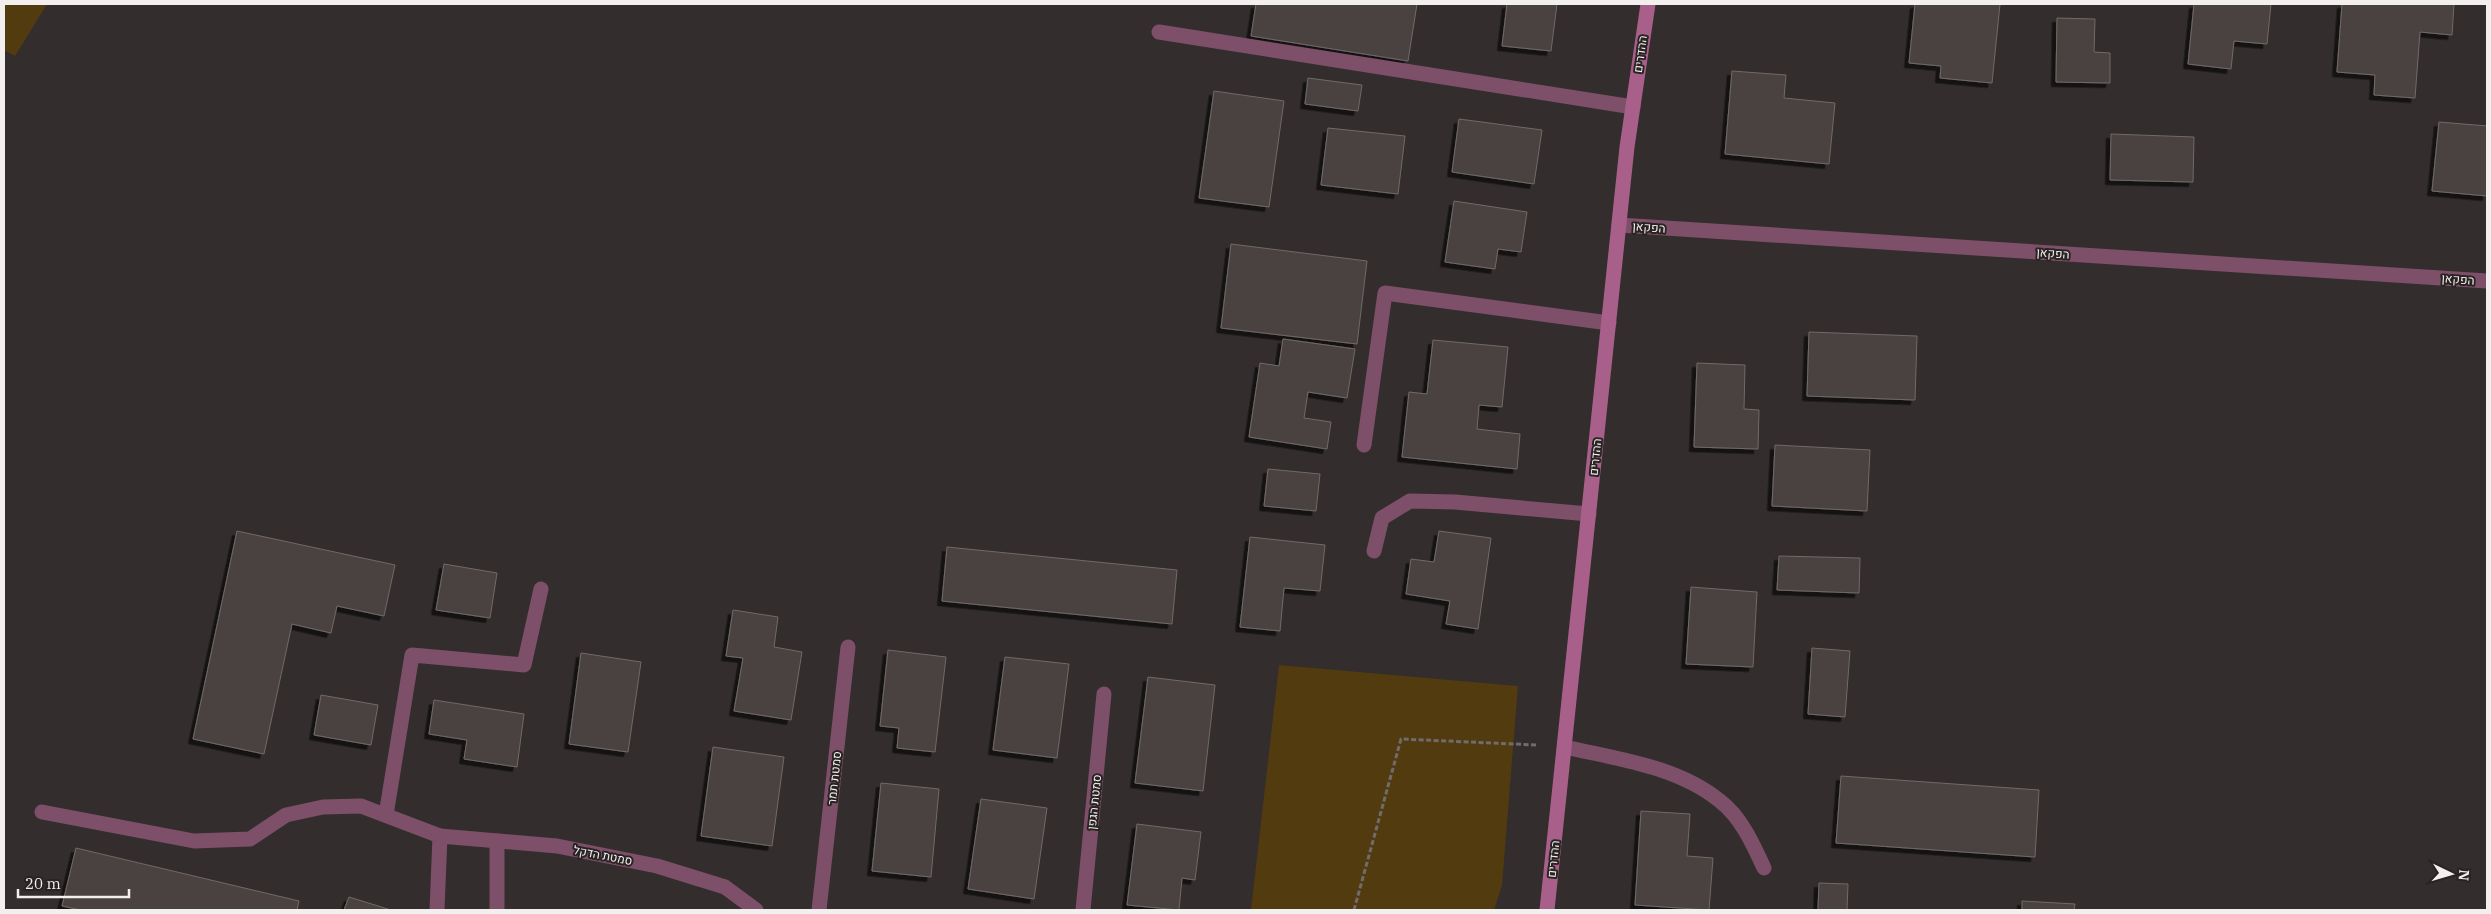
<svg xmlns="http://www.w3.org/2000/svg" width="2491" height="914" font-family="'IBM Plex Serif',Heebo,serif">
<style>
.green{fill:#523b0e}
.building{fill:#48423f;stroke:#716a67;filter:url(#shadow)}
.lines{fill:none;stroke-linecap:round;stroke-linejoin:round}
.path{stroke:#716b6b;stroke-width:3;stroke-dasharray:5 2.5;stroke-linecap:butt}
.lane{stroke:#7d4f69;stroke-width:15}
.street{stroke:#7d4f69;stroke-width:15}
.secondary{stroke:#a8608a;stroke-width:15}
.labels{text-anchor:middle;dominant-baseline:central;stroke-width:4;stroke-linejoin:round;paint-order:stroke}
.street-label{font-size:12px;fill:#f4efef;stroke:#292323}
</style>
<defs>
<filter id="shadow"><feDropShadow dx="-4.5" dy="4.5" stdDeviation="0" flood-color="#0009"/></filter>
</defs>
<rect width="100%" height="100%" fill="#332d2d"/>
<g class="green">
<polygon points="4,4 47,4 15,56 4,50"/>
<polygon points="1279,665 1518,686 1502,885 1494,910 1251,910"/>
</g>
<g class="building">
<polygon points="1256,4 1417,4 1408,61 1251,36"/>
<polygon points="1507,4 1557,4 1551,51 1502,46"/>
<polygon points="1915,4 2000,4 1992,83 1940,78 1941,66 1909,63"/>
<polygon points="2194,4 2271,4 2267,44 2234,41 2231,69 2188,64"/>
<polygon points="2342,4 2454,4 2452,35 2420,32 2415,98 2374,95 2375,75 2337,72"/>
<polygon points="2057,18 2095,19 2094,52 2110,53 2110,83 2056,82"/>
<polygon points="1732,71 1786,75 1784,98 1835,103 1829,164 1725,154"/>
<polygon points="1308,78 1362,85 1358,111 1305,104"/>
<polygon points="1214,91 1284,101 1269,207 1199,198"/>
<polygon points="1459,119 1542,130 1534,184 1452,172"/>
<polygon points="2439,122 2487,126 2487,196 2432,191"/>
<polygon points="1328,128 1405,136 1398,194 1321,185"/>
<polygon points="2111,134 2194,137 2193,182 2110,180"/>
<polygon points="1454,201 1527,212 1521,252 1498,249 1495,269 1445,262"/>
<polygon points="1231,244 1367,261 1357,344 1221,328"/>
<polygon points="1809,332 1917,336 1915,400 1807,396"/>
<polygon points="1283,339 1355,349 1347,398 1308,392 1304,418 1331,422 1327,449 1249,437 1260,363 1279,366"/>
<polygon points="1433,340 1508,347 1502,407 1479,405 1477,429 1520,434 1517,469 1402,457 1409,392 1427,394"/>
<polygon points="1697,363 1745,365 1744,409 1759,410 1758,449 1694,447"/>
<polygon points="1775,445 1870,450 1867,511 1772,506"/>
<polygon points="1268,469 1320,474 1316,511 1264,506"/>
<polygon points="237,531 395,565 384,616 337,606 331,633 292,624 264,754 193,739"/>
<polygon points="1439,531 1491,538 1478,629 1446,624 1450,601 1406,594 1411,559 1434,562"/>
<polygon points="1250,537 1325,545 1320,591 1284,588 1280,631 1240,627"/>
<polygon points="947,547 1177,570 1172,624 942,601"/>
<polygon points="1779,556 1860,558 1859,593 1777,590"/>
<polygon points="444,564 497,573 490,618 436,610"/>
<polygon points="1691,587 1757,592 1753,667 1686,664"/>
<polygon points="733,610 778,617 774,647 802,652 791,720 734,711 743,658 726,656"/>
<polygon points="1812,648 1850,651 1845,717 1808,714"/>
<polygon points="888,650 946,657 935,752 897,748 899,728 880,726"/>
<polygon points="581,653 641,662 628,752 569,744"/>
<polygon points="1005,657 1069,664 1057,758 993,750"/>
<polygon points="1148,677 1215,685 1203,791 1135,783"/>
<polygon points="321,695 378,705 371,745 314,735"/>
<polygon points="434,700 524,714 517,767 464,759 467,740 429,734"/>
<polygon points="713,747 784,757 772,846 701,836"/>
<polygon points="1841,776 2039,790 2035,857 1836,843"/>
<polygon points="881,783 939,789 931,877 872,871"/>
<polygon points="981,799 1047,808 1034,899 968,889"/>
<polygon points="1641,811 1690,814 1687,856 1713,858 1709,910 1635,905"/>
<polygon points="1137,824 1201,832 1195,880 1182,878 1179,910 1127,905"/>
<polygon points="76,848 299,901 297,910 81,910 62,906"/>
<polygon points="1819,883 1848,884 1847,910 1818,910"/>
<polygon points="349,897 391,910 344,910"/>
<polygon points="2022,901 2075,904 2074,910 2022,910"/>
</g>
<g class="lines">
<polyline class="path" points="1354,910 1401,739 1536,745"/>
<g class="lane">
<polyline points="1159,32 1633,107"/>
<polyline points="1364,445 1385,293 1609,323"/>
<polyline points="1374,551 1382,518 1410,501 1455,502 1589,514"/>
<path d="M 1565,747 C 1617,759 1677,766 1720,801 C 1741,817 1753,844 1764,868"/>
<polyline points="42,812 194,841 250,839 286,815 323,807 361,806 440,836 437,910"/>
<polyline points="386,815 412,655 524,665 541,589"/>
<polyline points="497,910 497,841"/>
</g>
<g class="street">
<polyline points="1619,225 2487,281"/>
<polyline points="440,836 557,846 657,866 725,887 756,910"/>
<polyline points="819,910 848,647"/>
<polyline points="1083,910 1104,694"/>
</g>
<polyline class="secondary" points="1547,910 1627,147 1648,4"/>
</g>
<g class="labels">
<g class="street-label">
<text transform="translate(1640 54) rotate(-82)">ההדרים</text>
<text transform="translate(1649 227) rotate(4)">הפקאן</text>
<text transform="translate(2053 253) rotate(4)">הפקאן</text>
<text transform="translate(2458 279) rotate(4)">הפקאן</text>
<text transform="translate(1595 457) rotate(-84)">ההדרים</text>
<text transform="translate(834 778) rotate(-84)">סמטת תמר</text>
<text transform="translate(1094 802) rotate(-84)">סמטת הגפן</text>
<text transform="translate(603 855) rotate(11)">סמטת הדקל</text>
<text transform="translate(1553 859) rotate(-84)">ההדרים</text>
</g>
</g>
<rect width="2491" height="914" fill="none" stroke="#f4efef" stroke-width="10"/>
<g transform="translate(2451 874) rotate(95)" stroke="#292323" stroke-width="4" paint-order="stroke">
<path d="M0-4L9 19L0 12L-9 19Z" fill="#f4efef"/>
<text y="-8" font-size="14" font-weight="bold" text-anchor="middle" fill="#f4efef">N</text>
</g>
<path d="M18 889v8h111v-8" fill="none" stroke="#f4efef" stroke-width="2.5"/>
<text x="25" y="889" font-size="15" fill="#f4efef" stroke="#292323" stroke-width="4" paint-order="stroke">20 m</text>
</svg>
